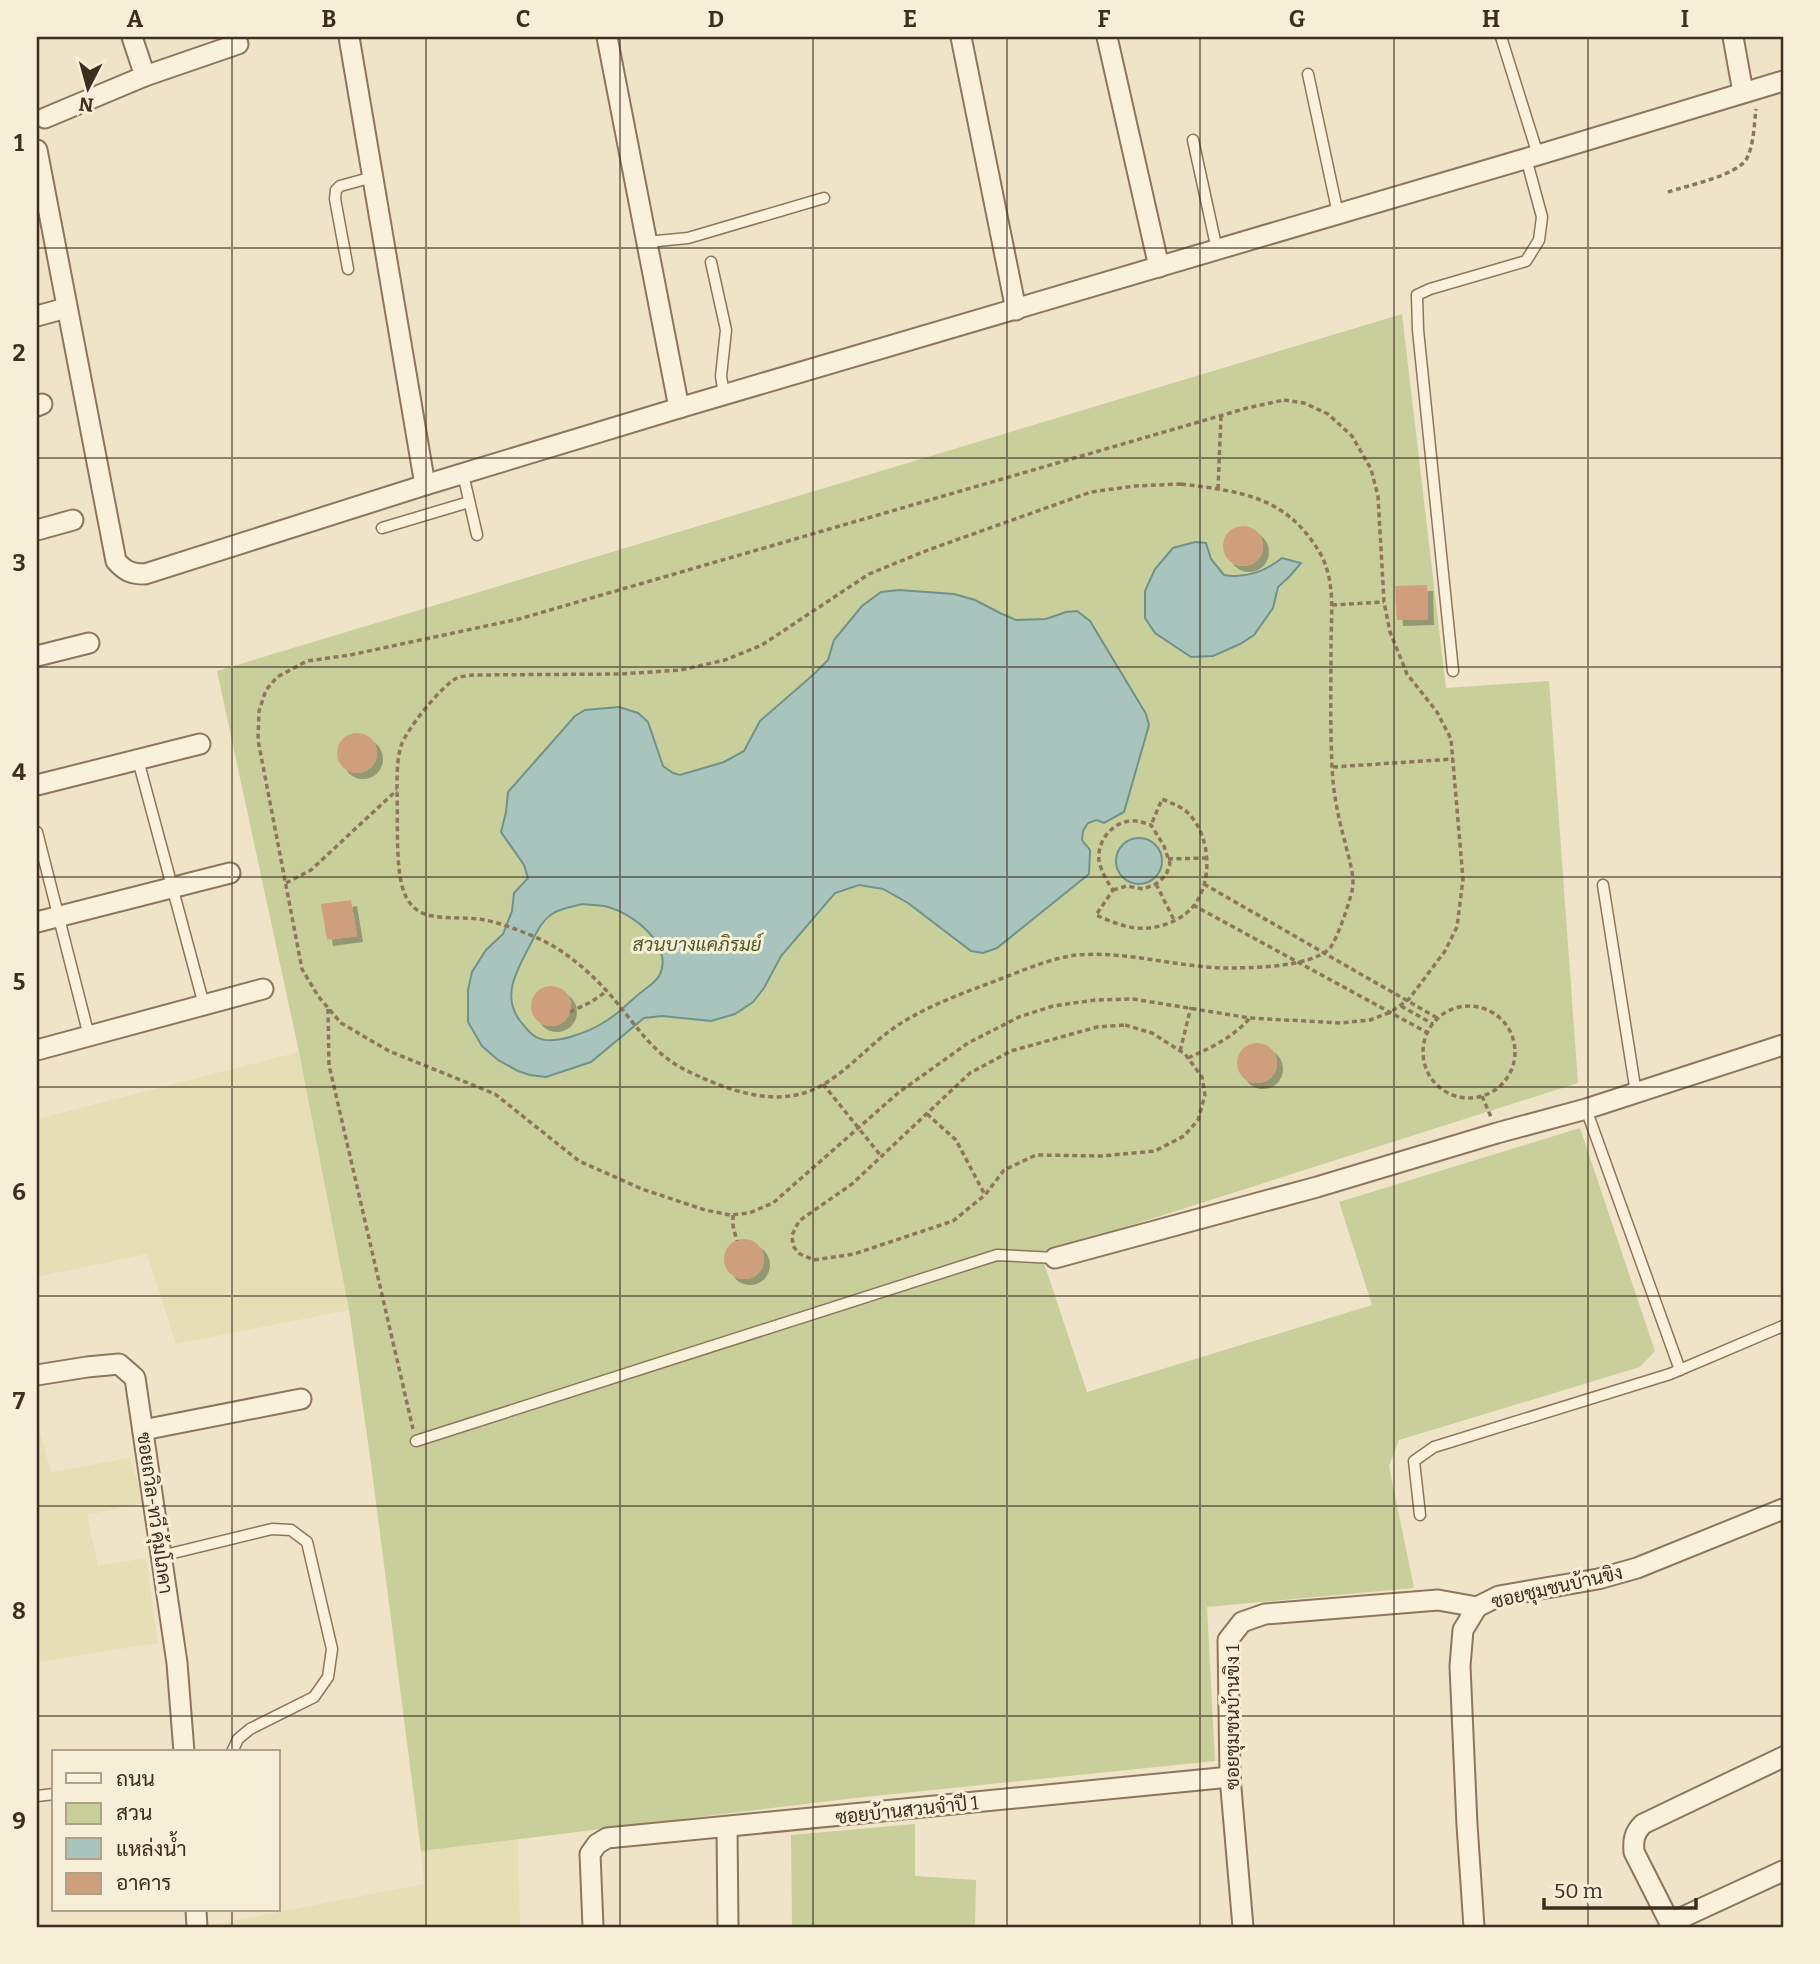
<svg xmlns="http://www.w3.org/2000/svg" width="1820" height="1964" font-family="Bitter,Sarabun,serif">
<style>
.farmland{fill:#e6deb5}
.green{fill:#c9cf9b}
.water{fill:#a9c4bc;stroke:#6f938a;stroke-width:2;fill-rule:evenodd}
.building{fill:#cf9f7d;filter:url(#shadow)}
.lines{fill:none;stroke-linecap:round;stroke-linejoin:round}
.service-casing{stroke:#8d765c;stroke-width:13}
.minor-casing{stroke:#8d765c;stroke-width:23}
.path{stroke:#8d765c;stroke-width:3.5;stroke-dasharray:5 3.5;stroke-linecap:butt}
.service{stroke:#faf1dc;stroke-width:10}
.minor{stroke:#faf1dc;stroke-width:19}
.grid{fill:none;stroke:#3d2e20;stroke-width:2;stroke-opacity:0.55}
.labels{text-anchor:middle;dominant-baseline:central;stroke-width:6;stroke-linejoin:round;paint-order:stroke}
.park-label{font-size:19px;font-style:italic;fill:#4d5a26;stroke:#f7eed8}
.street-label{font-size:19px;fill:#3d2e20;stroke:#f7eed8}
.neatline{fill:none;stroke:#3d2e20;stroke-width:2.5}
.grid-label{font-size:23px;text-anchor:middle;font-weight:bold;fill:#3d2e20}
</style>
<defs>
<filter id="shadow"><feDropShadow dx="6" dy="6" stdDeviation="0" flood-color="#0004"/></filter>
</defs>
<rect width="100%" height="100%" fill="#f0e4c8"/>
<g class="farmland">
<polygon points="299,1052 349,1310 176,1344 147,1254 37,1277 37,1119"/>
<polygon points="37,1428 39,1429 51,1472 130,1458 143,1503 87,1515 98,1566 146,1558 158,1643 37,1662"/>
<polygon points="518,1839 520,1927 212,1927 211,1925 424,1884 421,1851"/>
</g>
<g class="green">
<polygon points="1402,314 1446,688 1549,681 1578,1083 1041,1254 1087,1392 1372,1305 1339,1202 1580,1128 1655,1351 1640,1367 1399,1440 1389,1466 1414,1588 1207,1607 1215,1761 855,1798 421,1851 371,1464 349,1310 299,1052 217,671"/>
<polygon points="915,1824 915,1876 976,1880 975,1927 792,1927 791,1835"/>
</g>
<g class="water">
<path d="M 1195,542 L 1206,543 L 1211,559 L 1224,575 C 1245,579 1266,571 1282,558 L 1301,563 L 1290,576 L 1278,587 L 1273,608 L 1254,635 L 1240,644 L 1213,656 L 1191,657 L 1155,633 L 1145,618 L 1145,591 L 1155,569 L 1173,548 Z"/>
<path d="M 899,590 L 954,594 L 975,600 L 1000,613 L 1016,620 L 1046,619 L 1066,612 L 1077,611 L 1090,621 L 1146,714 L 1149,725 L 1124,812 L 1104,823 L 1097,820 L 1088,823 L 1083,831 L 1082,840 L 1090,850 L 1089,874 L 997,948 L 983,953 L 971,951 L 908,903 L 883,889 L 859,885 L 835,893 L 781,956 L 764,988 L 753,1002 L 735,1014 L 711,1021 L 662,1016 L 644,1018 L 591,1062 L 546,1077 L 530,1075 L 518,1071 L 498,1060 L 482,1046 L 468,1022 L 468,990 L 472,972 L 486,950 L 503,934 L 512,911 L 514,893 L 528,878 L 524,865 L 501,832 L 506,812 L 508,792 L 575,716 L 585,710 L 619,707 L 638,713 L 648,722 L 663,766 L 673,773 L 680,775 L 724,762 L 744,751 L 760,721 L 814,674 L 828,660 L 834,640 L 862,606 L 881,592 ZM 582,904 C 589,905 597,905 604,906 C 630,911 676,945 659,976 C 655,983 645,989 639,994 C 628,1003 618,1014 606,1021 C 591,1031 553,1047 536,1037 C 530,1034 525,1027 521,1022 C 501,998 516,972 528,949 C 536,935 539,923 552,914 C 560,908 573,907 582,904 Z"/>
<circle cx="1139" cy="861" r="23"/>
</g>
<g class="building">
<circle cx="1243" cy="546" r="20"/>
<polygon points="1427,585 1428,619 1397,620 1395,586"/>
<circle cx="357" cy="753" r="20"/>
<polygon points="351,900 357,936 327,940 321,904"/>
<circle cx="551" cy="1006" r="20"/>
<circle cx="1257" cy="1063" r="20"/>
<circle cx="744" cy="1259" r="20"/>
</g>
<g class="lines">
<g class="service-casing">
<g id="service">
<polyline points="1501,37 1538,155"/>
<polyline points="1308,74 1338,214"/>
<polyline points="1193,140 1217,250"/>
<polyline points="647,242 688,238 824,198"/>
<polyline points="711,262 726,330 721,376 724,395"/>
<polyline points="348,269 335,199 336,190 340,186 373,177"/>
<polyline points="463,474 477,535"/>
<polyline points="382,528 469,502"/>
<polyline points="1453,671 1418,330 1417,295 1430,289 1526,261 1539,240 1542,217 1526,158"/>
<polyline points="138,760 204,1005"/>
<polyline points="37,832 89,1036"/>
<polyline points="1603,885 1636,1093"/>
<polyline points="1586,1109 1680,1370"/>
<polyline points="416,1441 997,1255 1055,1258"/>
<polyline points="1420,1515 1414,1461 1434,1447 1670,1374 1783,1326"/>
<polyline points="161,1556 272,1529 291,1530 307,1542 332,1649 328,1677 314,1697 250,1729 238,1739 232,1752"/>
<polyline points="37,1796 54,1794"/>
</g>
</g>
<g class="minor-casing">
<g id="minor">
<polyline points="132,37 145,76 238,44"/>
<polyline points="349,37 425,485"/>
<polyline points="607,37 679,408"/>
<polyline points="961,37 1016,310"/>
<polyline points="1107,37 1159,267"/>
<polyline points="1733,37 1743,92"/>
<polyline points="45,118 145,76"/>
<path d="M 37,150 L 116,561 C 125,571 131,574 145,574 L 425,485 L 679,408 L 1538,155 L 1783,81"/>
<polyline points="37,316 66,308"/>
<polyline points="37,406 42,404"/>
<polyline points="37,530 73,520"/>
<polyline points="37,656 89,643"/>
<polyline points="37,785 200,744"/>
<polyline points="37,922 230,873"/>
<polyline points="37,1050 263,989"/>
<polyline points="1055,1258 1317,1187 1497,1133 1586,1109 1783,1045"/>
<polyline points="37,1375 87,1367 119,1364 135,1378 177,1663 184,1752"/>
<polyline points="143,1430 301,1399"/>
<polyline points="727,1828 728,1927"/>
<polyline points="196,1910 197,1927"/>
<polyline points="1670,1923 1783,1871"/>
<polyline points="593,1927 590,1854 597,1844 607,1838 1230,1777"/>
<polyline points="1243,1927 1230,1777 1228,1640 1242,1622 1265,1614 1438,1600 1477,1607"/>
<polyline points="1474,1927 1467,1825 1460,1666 1463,1630 1477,1607 1499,1596 1598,1579 1637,1568 1783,1509"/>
<path d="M 1672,1927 L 1634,1852 C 1633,1840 1634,1833 1643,1824 L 1783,1757"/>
</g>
</g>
<g class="path">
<path d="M 1668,192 C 1686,186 1739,175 1747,158 C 1754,144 1754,125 1756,109"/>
<polygon points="1284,400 1304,403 1328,414 1352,436 1371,469 1378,496 1384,602 1390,632 1407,674 1437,712 1451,739 1463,879 1457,927 1445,951 1409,999 1391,1012 1370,1020 1341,1023 1250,1018 1133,999 1095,1000 1053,1006 1019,1017 968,1043 898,1093 773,1203 749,1213 730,1215 705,1210 642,1189 579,1161 495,1094 389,1051 341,1023 318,996 302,969 258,740 259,711 266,690 277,677 307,661 350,655 519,619 1247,408"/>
<path d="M 1181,484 C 1243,492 1286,496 1320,553 C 1336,581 1331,615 1331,646 C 1331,685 1330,726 1332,766 C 1333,792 1338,817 1345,842 C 1348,856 1353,869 1353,884 C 1353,894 1337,940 1330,948 C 1311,968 1248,968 1222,968 C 1173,966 1126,951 1077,955 C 1052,958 1026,969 1003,978 C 964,993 921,1007 887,1033 C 862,1052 835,1084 804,1093 C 769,1104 728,1090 696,1075 C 649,1055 637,1023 604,988 C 586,969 567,953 544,941 C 524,932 500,922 479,919 C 441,915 408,927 400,876 C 396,849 398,817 397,790 C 397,776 397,759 401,746 C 406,730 442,685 457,678 C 461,676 468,676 473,675 L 621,674 L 681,670 L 725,660 L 762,645 L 869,574 L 928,550 L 1091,492 L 1135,486 Z"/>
<polyline points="1218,489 1221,416"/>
<polyline points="1332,605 1384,602"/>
<polyline points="1333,767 1453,759"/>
<polyline points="1168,859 1207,858"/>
<polyline points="286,883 311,870 397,790"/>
<polyline points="1156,884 1174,920"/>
<polyline points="1204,884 1439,1019"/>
<path d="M 1113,890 L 1127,886 L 1143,889 L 1156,884 L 1166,875 L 1170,864 L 1164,846 L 1151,825 C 1144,823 1137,820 1130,821 C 1111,823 1097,842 1099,860 C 1101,872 1107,881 1113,890 L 1096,915 C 1112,922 1130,930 1149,928 C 1160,927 1175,922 1184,915 C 1215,893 1213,836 1187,812 C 1180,806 1171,803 1162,799 L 1151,825"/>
<polyline points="1193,905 1428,1033"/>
<polyline points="1401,1006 1433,1024"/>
<circle cx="1469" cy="1052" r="46"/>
<polyline points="328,1009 329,1065 413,1429"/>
<polyline points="570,1012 591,1002 607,991"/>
<polygon points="1125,1025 1152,1033 1185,1054 1202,1077 1205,1095 1198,1120 1184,1136 1155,1151 1102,1156 1036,1155 1004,1170 985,1195 953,1221 854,1254 814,1260 800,1254 793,1246 792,1235 799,1221 852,1184 970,1073 1011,1051 1097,1027"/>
<polyline points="1180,1051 1191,1007"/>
<path d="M 1188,1058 C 1213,1047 1233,1037 1250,1018"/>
<polyline points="823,1084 881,1156"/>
<polyline points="1482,1096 1491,1117"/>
<polyline points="927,1114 956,1140 985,1195"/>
<polyline points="733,1215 733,1226 737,1241"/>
</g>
<use href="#service" class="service"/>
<use href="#minor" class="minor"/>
</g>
<path class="grid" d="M 232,37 L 232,1752M 426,37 L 426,1927M 620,37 L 620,1927M 813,37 L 813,1927M 1007,37 L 1007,1927M 1200,37 L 1200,1927M 1394,37 L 1394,1927M 1588,37 L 1588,1927M 37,248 L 1783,248M 37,458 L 1783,458M 37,667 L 1783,667M 37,877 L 1783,877M 37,1087 L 1783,1087M 37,1296 L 1783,1296M 37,1506 L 1783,1506M 37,1716 L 1783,1716M 232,1910 L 232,1927"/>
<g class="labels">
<g class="park-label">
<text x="697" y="944">สวนบางแคภิรมย์</text>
</g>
<g class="street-label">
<text transform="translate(155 1513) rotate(82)">ซอยถวิล-ทวี คุ้มโภคา</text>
<text transform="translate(1557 1587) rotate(-13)">ซอยชุมชนบ้านขิง</text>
<text transform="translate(1232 1717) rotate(-90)">ซอยชุมชนบ้านขิง 1</text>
<text transform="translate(907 1810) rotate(-6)">ซอยบ้านสวนจำปี 1</text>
</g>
</g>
<rect width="1820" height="1964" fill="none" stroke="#f7eed8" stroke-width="77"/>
<rect x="52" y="1750" width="228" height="161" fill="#f7eed8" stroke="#ada18e" stroke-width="2"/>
<rect x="66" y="1773" width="35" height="10" fill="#faf1dc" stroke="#ada18e" stroke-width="2"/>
<text x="116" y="1786" font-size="21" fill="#3d2e20">ถนน</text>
<rect x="66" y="1803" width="35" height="21" fill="#c9cf9b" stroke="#ada18e" stroke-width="2"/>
<text x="116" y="1820" font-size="21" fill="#3d2e20">สวน</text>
<rect x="66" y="1838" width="35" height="21" fill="#a9c4bc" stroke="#ada18e" stroke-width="2"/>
<text x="116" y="1856" font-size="21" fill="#3d2e20">แหล่งน้ำ</text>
<rect x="66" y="1873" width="35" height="21" fill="#cf9f7d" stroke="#ada18e" stroke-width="2"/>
<text x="116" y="1890" font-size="21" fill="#3d2e20">อาคาร</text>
<g transform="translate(88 88) rotate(186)" stroke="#f7eed8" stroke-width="5" paint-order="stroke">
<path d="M0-5L12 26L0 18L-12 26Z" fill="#3d2e20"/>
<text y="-10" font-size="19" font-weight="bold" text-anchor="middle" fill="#3d2e20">N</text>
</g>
<path d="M1544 1898v10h152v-10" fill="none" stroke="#3d2e20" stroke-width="3.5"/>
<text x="1554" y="1898" font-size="21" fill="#3d2e20" stroke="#f7eed8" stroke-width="5" paint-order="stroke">50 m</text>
<rect x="38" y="38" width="1744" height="1888" class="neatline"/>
<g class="grid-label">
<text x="135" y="27">A</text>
<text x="329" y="27">B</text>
<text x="523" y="27">C</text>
<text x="716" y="27">D</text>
<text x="910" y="27">E</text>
<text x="1104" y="27">F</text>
<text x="1297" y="27">G</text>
<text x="1491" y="27">H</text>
<text x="1685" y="27">I</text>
<text x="19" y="151">1</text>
<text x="19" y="361">2</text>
<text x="19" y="571">3</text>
<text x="19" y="780">4</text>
<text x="19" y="990">5</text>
<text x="19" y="1200">6</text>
<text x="19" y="1409">7</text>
<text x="19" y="1619">8</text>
<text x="19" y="1829">9</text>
</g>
</svg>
